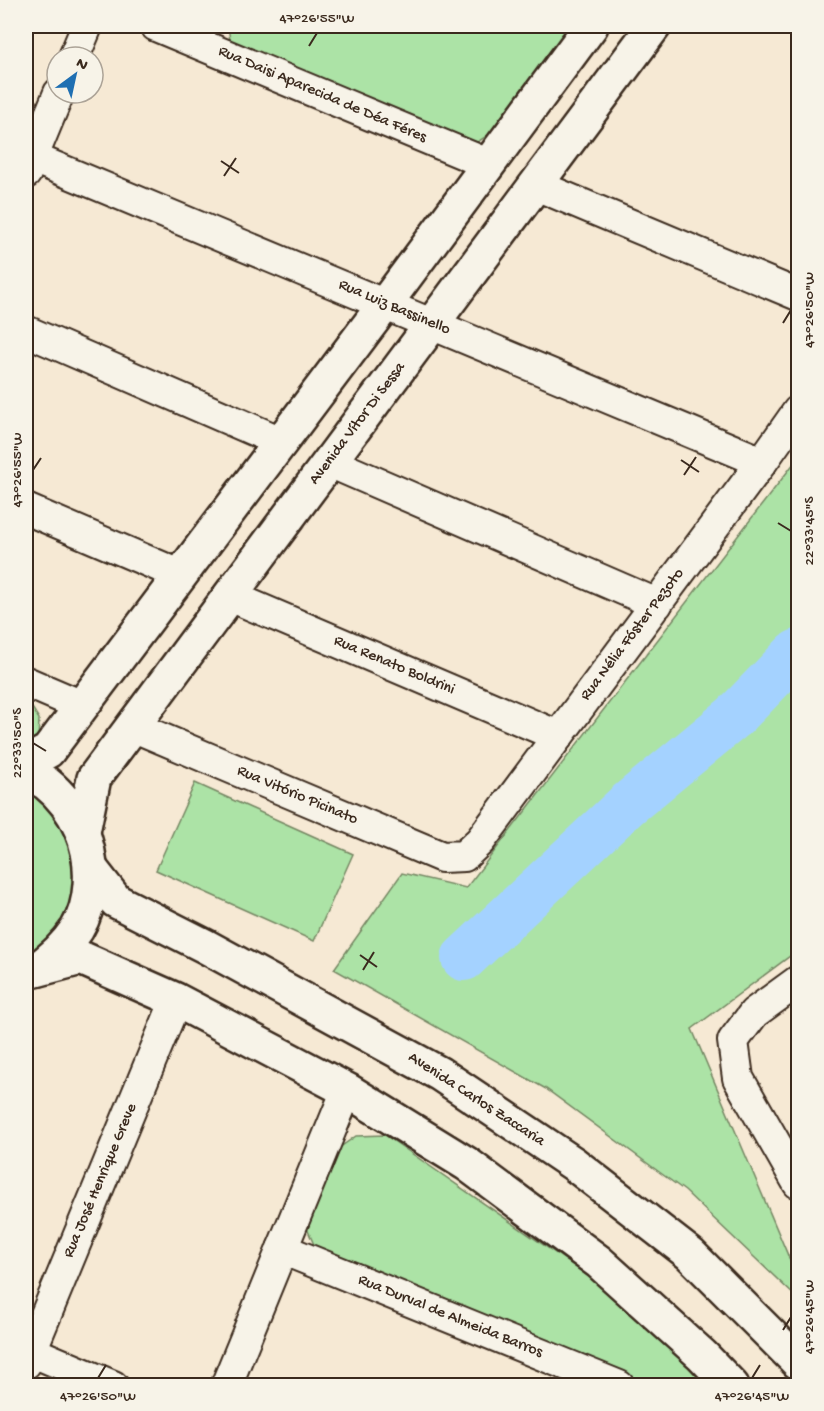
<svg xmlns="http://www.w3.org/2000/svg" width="824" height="1411" font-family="'Gochi Hand',sans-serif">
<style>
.green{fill:#ace3a6;stroke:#748662;stroke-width:1.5}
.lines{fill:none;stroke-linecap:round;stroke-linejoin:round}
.river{stroke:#a4d2ff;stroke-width:46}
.minor-casing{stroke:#3b2a1e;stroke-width:34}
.tertiary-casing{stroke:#3b2a1e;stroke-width:38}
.minor{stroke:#f7f3e8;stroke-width:30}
.tertiary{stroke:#f7f3e8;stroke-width:33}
.ticks{fill:none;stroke:#3b2a1e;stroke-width:2}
.labels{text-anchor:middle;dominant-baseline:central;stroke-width:4.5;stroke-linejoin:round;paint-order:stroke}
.street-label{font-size:16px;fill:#3b2a1e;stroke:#f7f3e8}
.neatline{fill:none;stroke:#3b2a1e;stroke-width:2}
.ticks-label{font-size:15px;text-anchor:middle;fill:#3b2a1e}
</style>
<rect width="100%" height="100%" fill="#f6e9d4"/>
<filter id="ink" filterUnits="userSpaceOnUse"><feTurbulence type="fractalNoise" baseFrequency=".0167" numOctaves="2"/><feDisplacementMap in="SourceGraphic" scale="12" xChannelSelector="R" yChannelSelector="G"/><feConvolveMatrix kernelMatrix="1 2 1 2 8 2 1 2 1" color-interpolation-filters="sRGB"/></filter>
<g filter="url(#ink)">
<g class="green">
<polygon points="228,26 571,26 496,130 476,143 230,40"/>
<polygon points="798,458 798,950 692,1029 798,1279 798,1299 685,1191 546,1089 334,969 402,873 466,888"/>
<polygon points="26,698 39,719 38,741 26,750"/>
<polygon points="195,783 353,854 314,941 156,870"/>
<polygon points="26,785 57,810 79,868 69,918 26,961"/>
<polygon points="385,1135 597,1282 713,1385 648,1385 315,1247 306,1226 339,1148 356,1136"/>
</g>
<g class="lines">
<polyline class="river" points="464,958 627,805 735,716 795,654 798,652"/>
<g class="minor-casing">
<g id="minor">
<polyline points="156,26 488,164"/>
<polyline points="74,57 87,26"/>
<polyline points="26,155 762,462"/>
<polyline points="26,173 59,93"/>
<polyline points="536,185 798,295"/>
<polyline points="26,331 281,442"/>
<polyline points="329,462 657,604"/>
<polyline points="26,509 180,575"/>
<polyline points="230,596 558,736"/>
<polyline points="26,682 82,706"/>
<polyline points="132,726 442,857 464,856 480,841 762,462 798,411"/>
<polyline points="798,981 754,1013 733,1041 738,1078 798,1183"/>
<polyline points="282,1249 619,1386"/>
<polyline points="26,1349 113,1386"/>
<polyline points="26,1363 176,1000"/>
<polyline points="226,1386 347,1090"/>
</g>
</g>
<g class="tertiary-casing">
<g id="tertiary">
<polyline points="26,763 48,751 385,304 591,26"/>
<path d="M 26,772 C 32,776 40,779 46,783 C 77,808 93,846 90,885 C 89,900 85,916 77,929 C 65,947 54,956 38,969"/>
<polyline points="83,832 94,778 654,26"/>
<polyline points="91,869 116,901 205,946 440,1074 574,1164 690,1254 798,1362"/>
<polyline points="36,970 81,958 176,1000 347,1090 467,1164 599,1262 702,1355 732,1386"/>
</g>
</g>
<use href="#minor" class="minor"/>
<use href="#tertiary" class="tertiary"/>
</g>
</g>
<path class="ticks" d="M 309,46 L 317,33M 221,161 L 239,173M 224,176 L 236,158M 783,323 L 791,310M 681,460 L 699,472M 33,470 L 41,458M 684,475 L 696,457M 778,523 L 791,531M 33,743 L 46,751M 360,955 L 377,967M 363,970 L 374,952M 783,1330 L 791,1317M 98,1378 L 106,1365M 752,1378 L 760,1365"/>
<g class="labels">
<g class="street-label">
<text transform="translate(322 95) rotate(23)">Rua Daisi Aparecida de Déa Féres</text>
<text transform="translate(394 308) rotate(23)">Rua Luiz Bassinello</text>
<text transform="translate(358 424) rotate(-53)">Avenida Vítor Di Sessa</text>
<text transform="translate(633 635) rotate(-53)">Rua Nélia Fóster Pezoto</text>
<text transform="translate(394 666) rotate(23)">Rua Renato Boldrini</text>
<text transform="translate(297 796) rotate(23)">Rua Vitório Picinato</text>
<text transform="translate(476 1100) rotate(33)">Avenida Carlos Zaccaria</text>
<text transform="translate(101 1181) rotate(-67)">Rua José Henrique Greve</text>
<text transform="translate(450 1317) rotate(22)">Rua Durval de Almeida Barros</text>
</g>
</g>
<rect width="824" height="1411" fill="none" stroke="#f7f3e8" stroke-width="66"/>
<g transform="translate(75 75) rotate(33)"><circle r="28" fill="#f7f3e8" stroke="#aca397" stroke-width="1.5"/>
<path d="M0-4.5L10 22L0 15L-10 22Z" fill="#1f6fb2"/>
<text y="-9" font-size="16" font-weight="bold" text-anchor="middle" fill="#3b2a1e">N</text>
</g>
<rect x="33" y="33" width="758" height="1345" class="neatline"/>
<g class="ticks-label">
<text x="317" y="22">47°26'55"W</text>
<text transform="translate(808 310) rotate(-90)" y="5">47°26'50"W</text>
<text transform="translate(16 470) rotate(-90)" y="5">47°26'55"W</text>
<text transform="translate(808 531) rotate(-90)" y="5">22°33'45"S</text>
<text transform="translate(16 743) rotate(-90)" y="5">22°33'50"S</text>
<text transform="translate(808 1317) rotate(-90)" y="5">47°26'45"W</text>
<text x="98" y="1400">47°26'50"W</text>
<text x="752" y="1400">47°26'45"W</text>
</g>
</svg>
